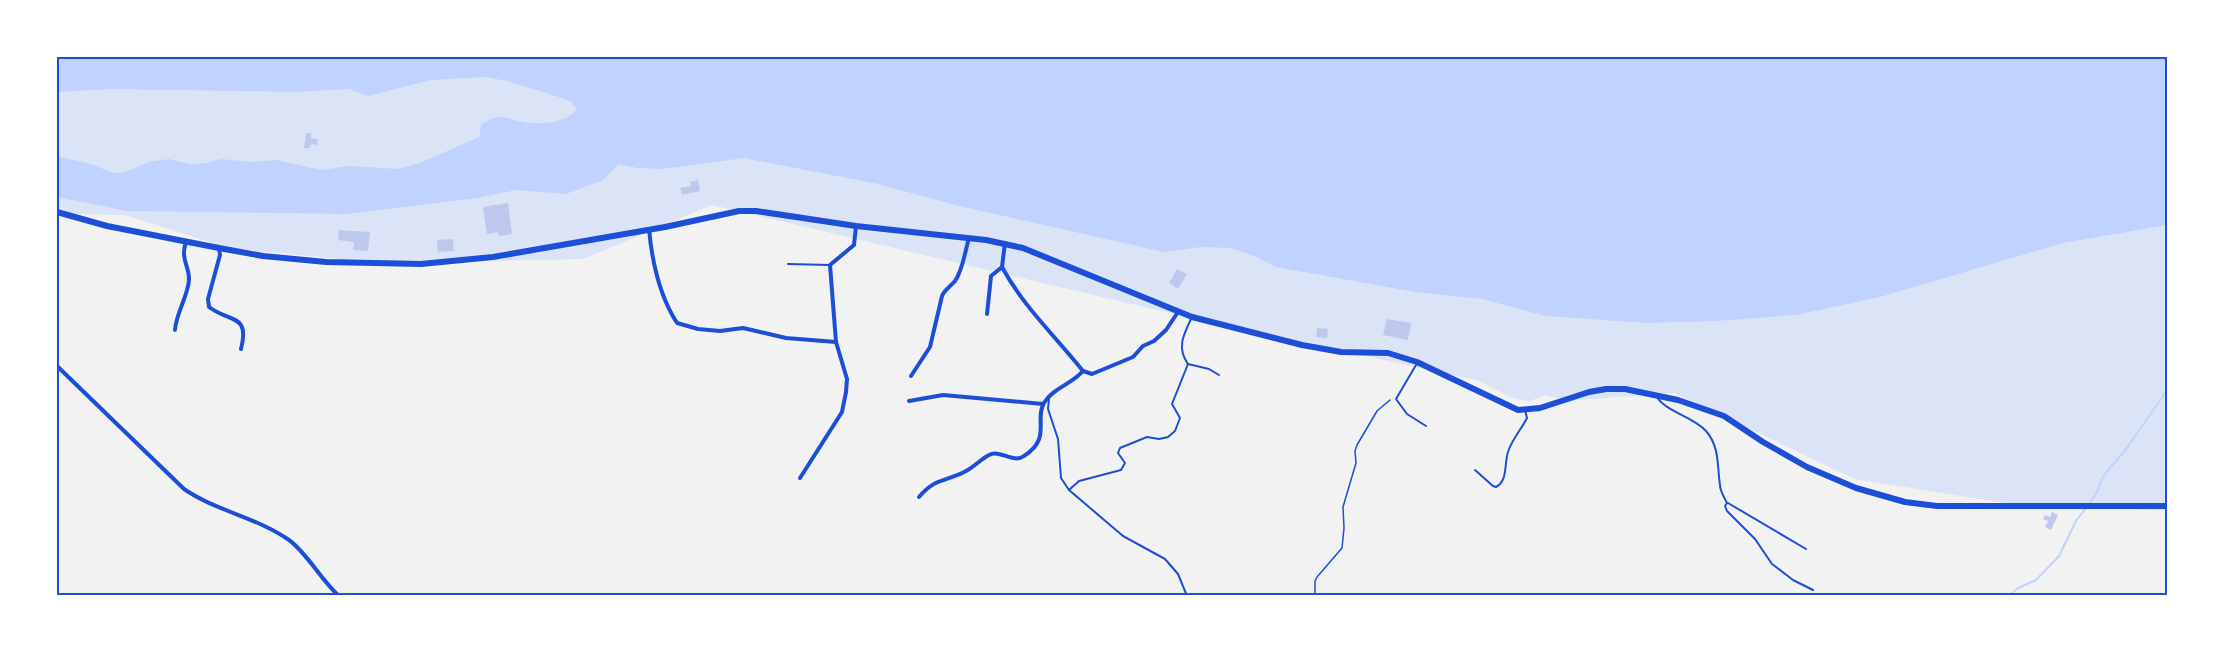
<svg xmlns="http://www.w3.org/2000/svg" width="2224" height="653" font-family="Inter,sans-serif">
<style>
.green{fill:#dbe4f7}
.water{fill:#bfd3fe}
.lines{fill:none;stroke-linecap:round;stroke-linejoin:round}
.stream{stroke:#bfd3fe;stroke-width:2}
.building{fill:#bdc9ec}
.path{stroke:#1d4ed8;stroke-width:1.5}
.service{stroke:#1d4ed8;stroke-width:2}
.minor{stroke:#1d4ed8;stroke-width:4}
.primary{stroke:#1d4ed8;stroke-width:6}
.neatline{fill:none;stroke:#1d4ed8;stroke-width:2}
</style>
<rect width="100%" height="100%" fill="#f2f2f2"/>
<polygon class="green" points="57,57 2167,57 2167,510 2023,506 1855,479 1674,393 1570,401 1545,395 1530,401 1523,400 1513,398 1479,381 1157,310 712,205 583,259 496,261 368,262 228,248 125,215 57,214"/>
<path class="water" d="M 57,57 L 2167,57 L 2167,225 L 2063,243 L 1880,297 L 1796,315 L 1715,321 L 1646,323 L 1546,316 L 1482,299 L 1415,292 L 1276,267 L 1257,257 L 1231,248 L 1201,247 L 1164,252 L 955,205 L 878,184 L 744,158 L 662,169 L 637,168 L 619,164 L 603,180 L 566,194 L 516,190 L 478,198 L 347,214 L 128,211 L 57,197 L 57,156 L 91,164 L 113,173 L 123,173 L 148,162 L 169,159 L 190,164 L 206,163 L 221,159 L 251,162 L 276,160 L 321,170 L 349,166 L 399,169 L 420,163 L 479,137 L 481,125 C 487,121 492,117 499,117 C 507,117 515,121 523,122 C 538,125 568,123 577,109 L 571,102 L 562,98 L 507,81 L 485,77 L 431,80 L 368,96 L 349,89 L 295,92 L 111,89 L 57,92 Z"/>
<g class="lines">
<polyline class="stream" points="2009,596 2018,588 2036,580 2059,556 2076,521 2096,494 2104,475 2127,448 2167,390"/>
</g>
<g class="building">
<polygon points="306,133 311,133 311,138 318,139 317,145 311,144 310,148 304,148"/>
<polygon points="698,180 700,191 682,195 680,188 691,186 690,182"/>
<polygon points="508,203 512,234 499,236 498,232 487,234 483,207"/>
<polygon points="339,230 370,232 368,251 353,250 354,242 338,240"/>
<polygon points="453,239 454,251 438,252 437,240"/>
<polygon points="1177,269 1187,274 1178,289 1169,283"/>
<polygon points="1387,319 1411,323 1408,340 1383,335"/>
<polygon points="1317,328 1328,329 1327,338 1316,337"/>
<polygon points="2052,512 2058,515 2051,530 2045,527 2048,521 2043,519 2045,515 2050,517"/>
</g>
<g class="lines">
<polyline class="path" points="1315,596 1315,581 1317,577 1342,548 1344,528 1343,507 1356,463 1355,451 1357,445 1377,411 1390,400"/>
<g class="service">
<polyline points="788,264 830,265"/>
<path d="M 1192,317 C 1184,334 1176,347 1188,364 L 1209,369 L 1219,375"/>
<polyline points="1416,365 1396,399 1407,414 1426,426"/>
<path d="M 1656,396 C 1667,413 1693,416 1706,431 C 1720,447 1717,466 1720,485 C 1720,491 1724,497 1727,503 L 1725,506 L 1727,511 L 1755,539 L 1772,564 L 1793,580 L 1813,590"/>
<polyline points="1049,399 1048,409 1058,439 1061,478 1069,490 1123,536 1165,559 1178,574 1187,596"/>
<path d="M 1475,470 L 1493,486 L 1496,487 C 1508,481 1504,464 1508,452 C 1512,439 1521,430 1527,418 L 1525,410"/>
<polyline points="1069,490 1079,481 1121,470 1125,463 1118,453 1120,448 1147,437 1159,439 1168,437 1175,431 1180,418 1172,404 1188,364"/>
<polyline points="1728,503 1806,549"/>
</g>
<g class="minor">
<path d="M 649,229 C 652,262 659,295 677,323 L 698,329 L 720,331 L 743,328 L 786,338 L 836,342"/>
<path d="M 219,248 L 220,255 L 208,299 L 209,307 C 230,323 250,313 241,349"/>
<path d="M 1002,267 C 1023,306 1055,336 1083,371"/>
<polyline points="987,314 991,276 1002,267 1005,243"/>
<path d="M 175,330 C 176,313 189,294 189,279 C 189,265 180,259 186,242"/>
<path d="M 57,366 L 184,489 C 216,511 256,517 289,540 C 307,553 321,580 339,596"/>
<polyline points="1083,371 1092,374 1133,357 1143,346 1154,341 1166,330 1178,312"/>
<path d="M 911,376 L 930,347 L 942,296 C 945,289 950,287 955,281 C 963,270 965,251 969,238"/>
<polyline points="909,401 943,395 1043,404"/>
<polyline points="800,478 842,412 846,392 847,379 836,342 830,265 854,245 856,226"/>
<path d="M 919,497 C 936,477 946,482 966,471 C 974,467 981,459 989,455 C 1000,449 1013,464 1024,456 C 1052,438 1034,420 1044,403 C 1053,388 1072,384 1083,371"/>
</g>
<polyline class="primary" points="57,212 107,226 219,248 263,256 326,262 421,264 493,257 665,227 739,211 756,211 856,226 986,240 1023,248 1192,317 1302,345 1341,352 1388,353 1417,362 1518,410 1540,408 1589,392 1606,389 1625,389 1678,400 1724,416 1763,442 1807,467 1856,488 1905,502 1937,506 2167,506"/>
</g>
<rect width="2224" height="653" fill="none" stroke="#ffffff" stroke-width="117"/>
<rect x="58" y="58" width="2108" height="536" class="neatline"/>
</svg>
